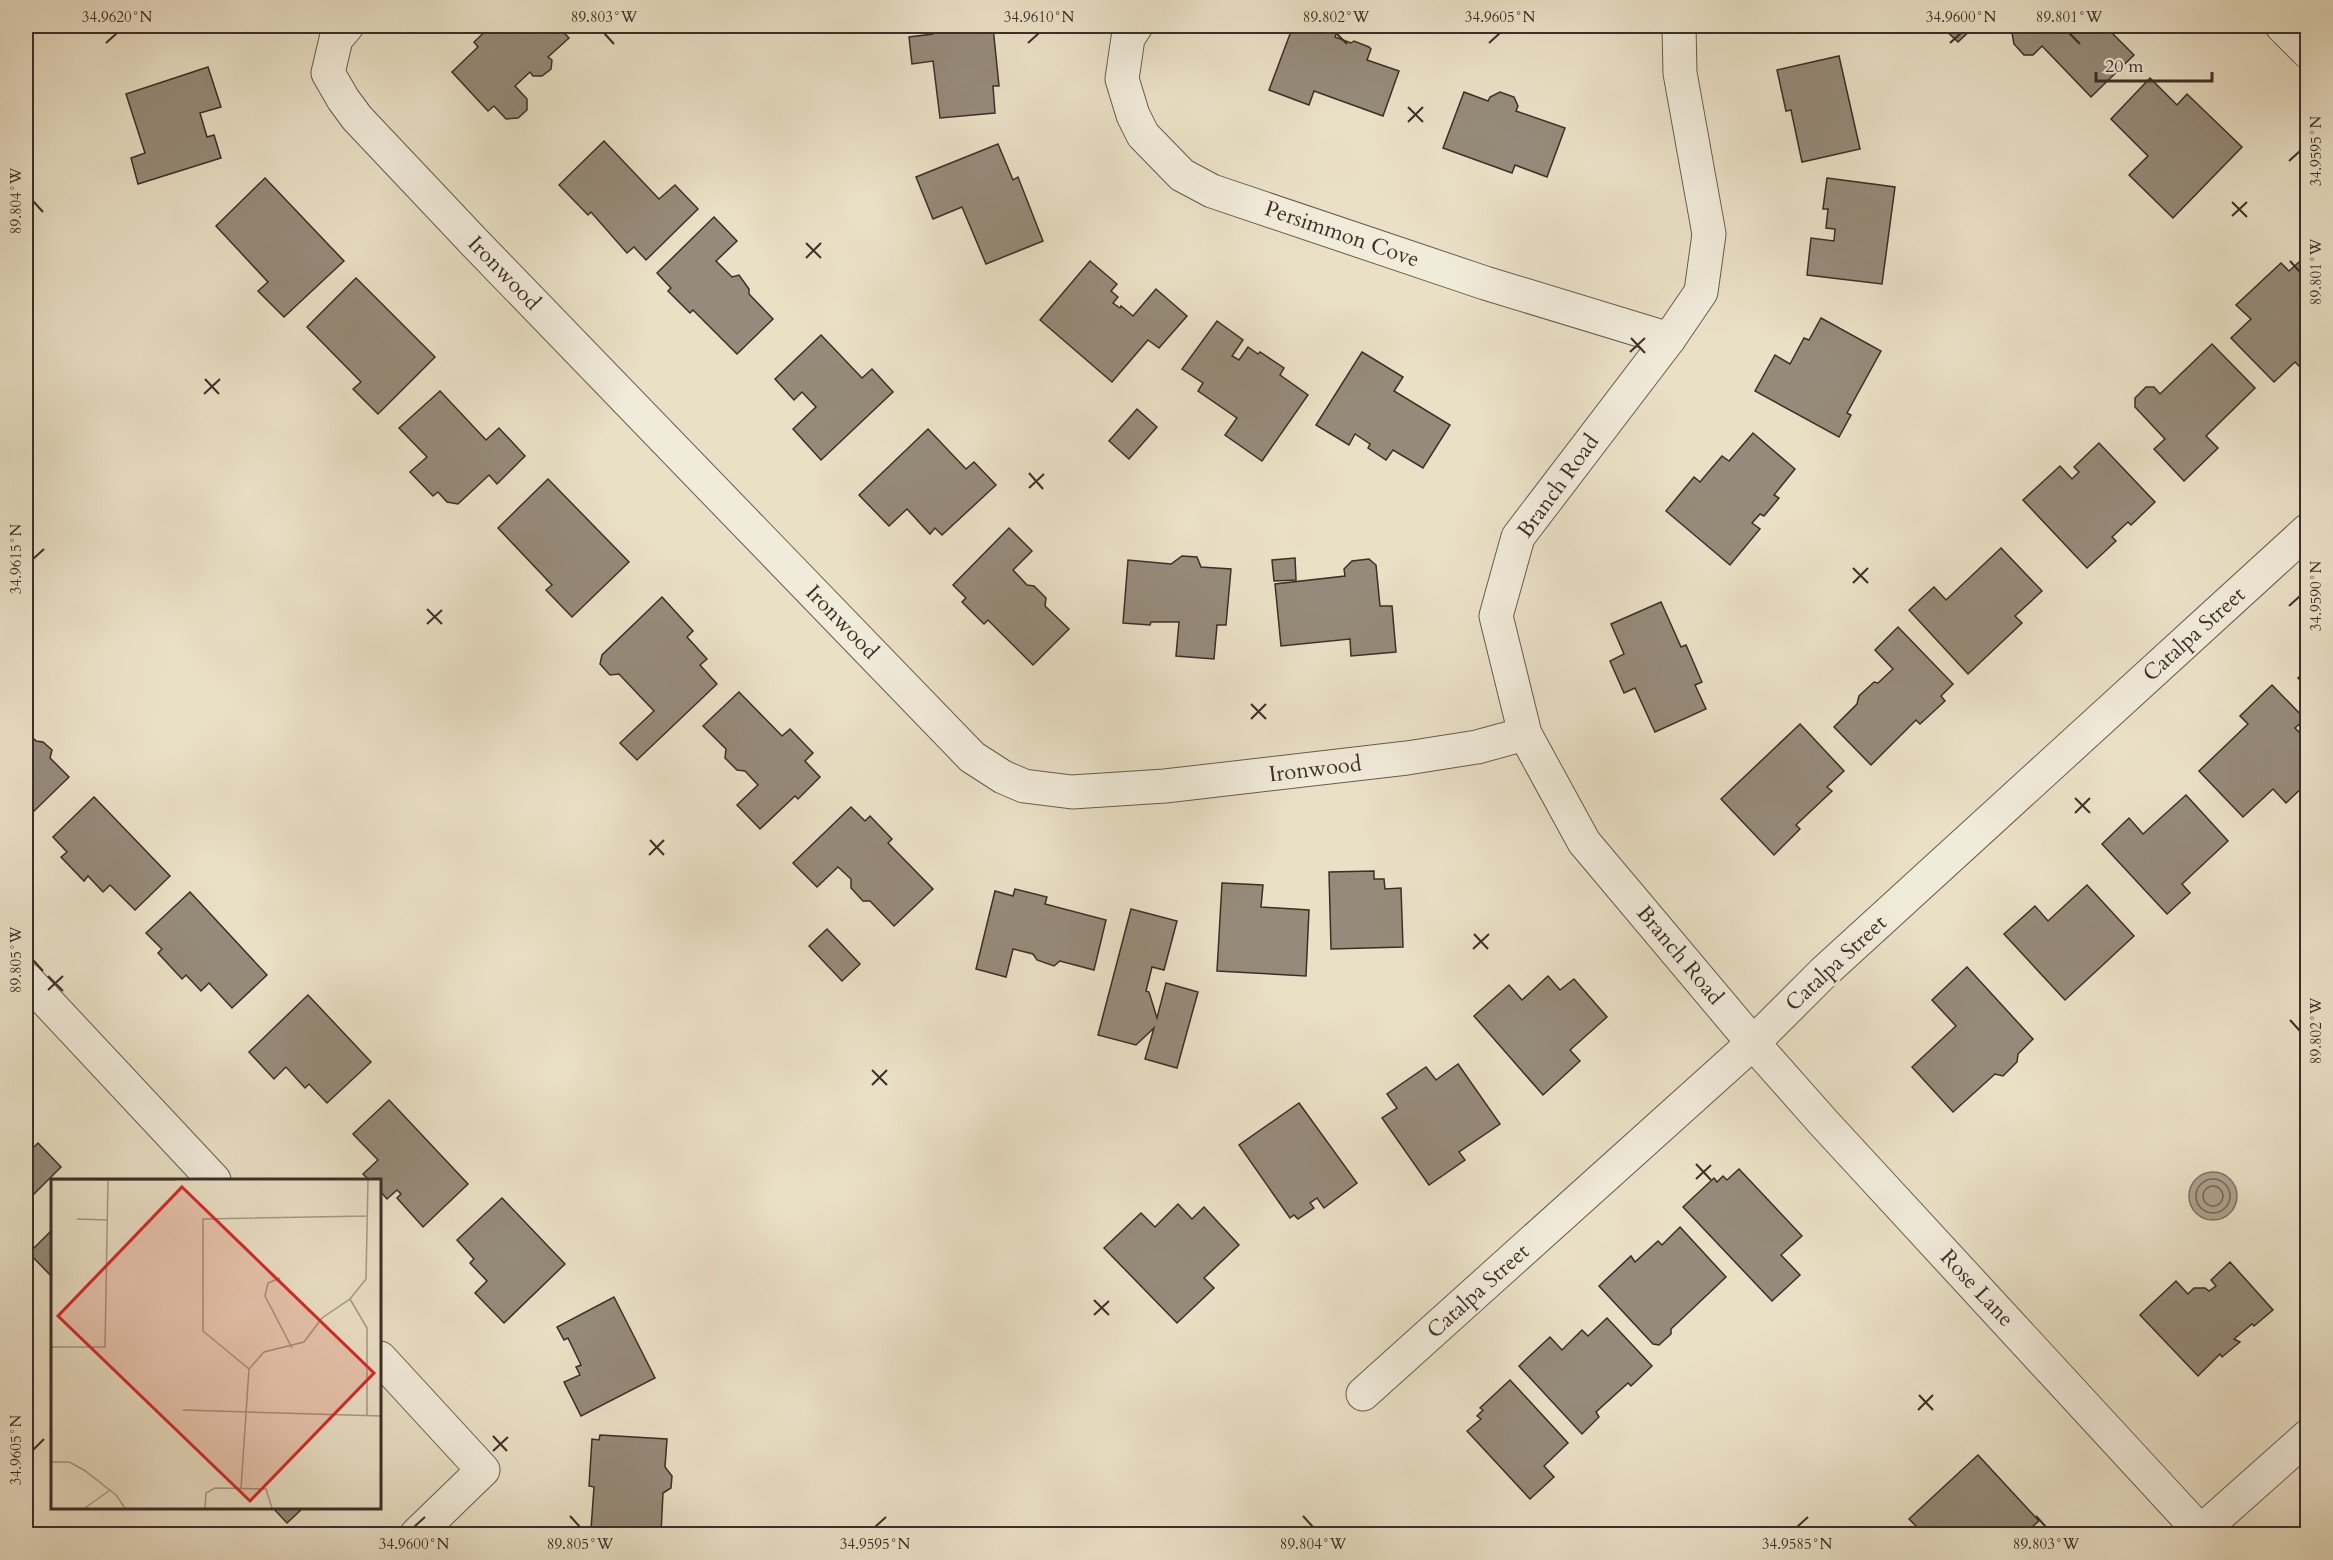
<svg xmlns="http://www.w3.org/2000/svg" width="2333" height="1560" font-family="Cardo,serif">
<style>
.water{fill:#afa390;stroke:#817466;stroke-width:1.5}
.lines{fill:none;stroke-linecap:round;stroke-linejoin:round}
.shore{stroke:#76685c;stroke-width:1.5}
.building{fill:#968b7a;stroke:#3c2e28;stroke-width:1.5}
.minor-casing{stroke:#685a50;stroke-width:35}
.minor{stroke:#f1ebda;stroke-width:33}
.ticks{fill:none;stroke:#3c2e28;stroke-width:2}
.labels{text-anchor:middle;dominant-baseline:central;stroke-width:4.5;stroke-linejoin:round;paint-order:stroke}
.street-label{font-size:22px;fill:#3c2e28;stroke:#f1ebda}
.inset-road{fill:none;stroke:#a49987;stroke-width:1.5}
.view{fill:#d62828;fill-opacity:0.15;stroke:#d62828;stroke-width:3}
.inset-edge{fill:none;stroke:#3c2e28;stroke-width:3}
.neatline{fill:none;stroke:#3c2e28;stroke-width:2}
.ticks-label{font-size:15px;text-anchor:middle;fill:#3c2e28}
</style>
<rect width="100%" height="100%" fill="#eae0c6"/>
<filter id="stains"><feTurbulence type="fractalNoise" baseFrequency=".00333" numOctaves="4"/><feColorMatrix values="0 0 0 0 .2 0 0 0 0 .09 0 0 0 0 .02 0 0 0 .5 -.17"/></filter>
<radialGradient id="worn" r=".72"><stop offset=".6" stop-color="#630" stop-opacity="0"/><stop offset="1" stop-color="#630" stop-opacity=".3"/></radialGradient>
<circle class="water" cx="2213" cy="1196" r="24"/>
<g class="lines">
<g class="shore">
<circle cx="2213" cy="1196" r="17"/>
<circle cx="2213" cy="1196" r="10"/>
</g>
</g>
<g class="building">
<polygon points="491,26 557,26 569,38 548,57 552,60 551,69 542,76 533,76 530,72 515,86 527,99 527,110 518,118 506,119 494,106 488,111 452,72 478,47 474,42"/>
<polygon points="932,26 993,27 999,86 993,86 995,113 940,118 933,61 912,64 909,37 933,34"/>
<polygon points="1293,26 1339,26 1335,37 1351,43 1354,41 1369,47 1371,49 1367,60 1399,71 1383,116 1314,91 1309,105 1269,90"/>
<polygon points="1519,26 1560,26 1560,28 1519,29"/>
<polygon points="1941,26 1975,26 1958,42"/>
<polygon points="2020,26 2105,26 2134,55 2091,97 2042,46 2033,55 2024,55 2014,44 2012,33"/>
<polygon points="1839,56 1860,149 1802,162 1791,110 1786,111 1777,70"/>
<polygon points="208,67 221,107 200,113 207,137 214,135 221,158 138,184 131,158 145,153 126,94"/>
<polygon points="2150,78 2177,105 2187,94 2242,147 2173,218 2129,175 2148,156 2111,119"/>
<polygon points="1464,92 1488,101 1490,97 1500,92 1514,97 1518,106 1516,111 1565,128 1547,177 1515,165 1512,173 1443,148"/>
<polygon points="604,141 659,199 675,185 698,209 646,260 634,247 627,253 591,212 588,215 559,185"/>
<polygon points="998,144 1013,180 1018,177 1043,241 986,264 962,207 933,219 916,177"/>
<polygon points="265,178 344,261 284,317 258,291 268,282 216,226"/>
<polygon points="1827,178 1895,187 1882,284 1807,275 1811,238 1834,241 1835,229 1826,228 1828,209 1823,209"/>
<polygon points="714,217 737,241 716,261 732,277 739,275 749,289 749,294 773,319 737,354 693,310 690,313 668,291 671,288 657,273"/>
<polygon points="2308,254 2308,358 2299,366 2295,362 2274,382 2231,338 2251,319 2236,305 2281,263 2289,271"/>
<polygon points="1090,261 1117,284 1111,291 1118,297 1113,303 1120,308 1121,306 1133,316 1156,289 1187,316 1159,348 1148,340 1112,382 1040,320"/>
<polygon points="356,278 435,357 378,414 353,389 361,382 307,327"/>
<polygon points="1821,318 1881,351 1847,413 1851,415 1839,437 1755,391 1775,355 1790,364 1804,338 1809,340"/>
<polygon points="1217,321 1243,340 1232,356 1239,360 1248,347 1258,354 1260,352 1284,368 1280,375 1308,395 1262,461 1225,435 1237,418 1198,391 1203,383 1182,369"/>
<polygon points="821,335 862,378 872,369 893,392 821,460 793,429 816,407 802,392 794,400 775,379"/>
<polygon points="2212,344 2255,388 2206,436 2218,448 2184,481 2154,449 2165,439 2135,407 2135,398 2146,387 2154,387 2160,394"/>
<polygon points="1362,352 1403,377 1394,391 1450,425 1423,468 1393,450 1386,460 1368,448 1370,444 1355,434 1349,445 1316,425"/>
<polygon points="440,391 486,440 499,428 525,456 497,484 489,475 458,504 447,502 438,492 433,496 410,472 427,457 399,428"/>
<polygon points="1137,409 1157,427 1129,459 1109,441"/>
<polygon points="928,429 966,469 974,462 996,485 942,535 935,528 930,534 907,509 889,526 859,495"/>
<polygon points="1753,433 1795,469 1774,495 1779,498 1764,516 1760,514 1752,523 1760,529 1730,565 1666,511 1694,477 1700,482 1722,456 1729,461"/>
<polygon points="2099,443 2155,502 2131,525 2128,522 2112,537 2116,541 2087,568 2023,500 2060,466 2072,479 2079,472 2074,467"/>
<polygon points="548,479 629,562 572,617 546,590 552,585 498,528"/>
<polygon points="1009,528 1032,551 1013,570 1027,585 1034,586 1046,598 1045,606 1069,629 1033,665 988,620 984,624 962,602 966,598 953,585"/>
<polygon points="2001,548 2042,591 2015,616 2022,623 1968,674 1909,610 1934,587 1946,600"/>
<polygon points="1182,556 1197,557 1201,567 1231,569 1226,625 1217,625 1214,659 1176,656 1179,622 1151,622 1150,625 1123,623 1128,560 1171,564"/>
<polygon points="1295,558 1296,580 1274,581 1272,560"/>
<polygon points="1369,559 1376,565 1380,606 1392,606 1396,652 1351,656 1350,639 1281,646 1275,584 1345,576 1344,569 1352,561"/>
<polygon points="662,597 693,631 687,637 707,659 700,665 717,684 637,760 620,743 654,711 619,674 610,675 600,664 602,655"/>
<polygon points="1661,602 1681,647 1686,645 1702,682 1695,685 1706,709 1655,732 1635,688 1624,693 1610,661 1624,654 1611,624"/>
<polygon points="1898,627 1953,684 1941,696 1945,701 1920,724 1916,720 1871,765 1834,727 1857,704 1859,696 1874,682 1878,683 1893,669 1875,650"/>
<polygon points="2308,669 2308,688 2298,678"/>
<polygon points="2272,685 2305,719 2295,728 2308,741 2308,782 2286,803 2273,789 2243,817 2199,771 2248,724 2240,716"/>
<polygon points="739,692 782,736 790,729 813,753 805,761 820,777 798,799 795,796 760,829 737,805 758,785 745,771 737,770 725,758 726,749 703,726"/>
<polygon points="1800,724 1844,771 1827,787 1832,791 1796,825 1800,829 1774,855 1721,799"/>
<polygon points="26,731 36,741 43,742 52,750 50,758 69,777 30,815 26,810"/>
<polygon points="2186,795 2228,841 2182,884 2190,893 2167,914 2102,844 2129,818 2143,834"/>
<polygon points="94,797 170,876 135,910 110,885 103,892 88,876 84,881 61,857 67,852 53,837"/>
<polygon points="851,807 865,821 870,816 892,839 888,843 933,889 894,926 870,901 863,901 851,888 851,879 838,867 817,887 793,863"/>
<polygon points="1374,871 1374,879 1384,879 1385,889 1401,888 1403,947 1331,949 1329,872"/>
<polygon points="1222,883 1263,885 1261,907 1309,910 1306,976 1217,971"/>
<polygon points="2087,885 2134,936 2065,1000 2004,934 2035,906 2048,921"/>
<polygon points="1015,889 1047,897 1045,904 1106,920 1094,970 1060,961 1054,966 1037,960 1033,954 1013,949 1006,977 976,969 995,891 1013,896"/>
<polygon points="190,892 267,975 232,1008 209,983 201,991 186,975 182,979 158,953 162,949 146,933"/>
<polygon points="1131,909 1177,921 1164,970 1152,967 1146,991 1149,992 1157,1018 1166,983 1198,992 1177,1068 1145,1059 1154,1028 1136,1045 1098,1035"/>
<polygon points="827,929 860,964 842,981 809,946"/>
<polygon points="1967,967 2033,1039 2018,1054 2017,1062 2003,1076 1995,1074 1953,1112 1912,1067 1956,1026 1932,1000"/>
<polygon points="1548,976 1560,990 1574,979 1607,1017 1570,1050 1580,1061 1543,1095 1474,1016 1509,985 1522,1000"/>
<polygon points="308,995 371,1062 327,1103 309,1084 305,1088 286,1067 274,1079 249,1052"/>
<polygon points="1458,1064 1500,1124 1459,1152 1465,1160 1429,1185 1382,1118 1397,1108 1387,1094 1426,1067 1436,1080"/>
<polygon points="389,1100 468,1184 423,1227 397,1198 401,1194 397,1190 387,1199 380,1191 380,1180 369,1180 363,1174 378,1160 353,1134"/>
<polygon points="1299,1103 1357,1183 1324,1208 1317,1198 1310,1203 1314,1208 1298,1219 1294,1215 1290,1218 1239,1145"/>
<polygon points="26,1141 33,1148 38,1143 61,1167 26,1202"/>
<polygon points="1739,1169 1802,1236 1781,1255 1800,1275 1772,1301 1683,1207 1714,1178 1717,1182 1723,1176 1727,1180"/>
<polygon points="502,1198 565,1264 504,1323 475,1293 487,1281 470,1263 474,1259 457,1240"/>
<polygon points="1178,1204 1192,1219 1204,1207 1239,1245 1204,1278 1214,1288 1177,1323 1104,1248 1141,1213 1155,1227"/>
<polygon points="1680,1227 1726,1277 1671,1329 1671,1334 1659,1345 1653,1344 1599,1286 1631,1256 1635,1262 1658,1241 1662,1245"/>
<polygon points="52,1230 52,1277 29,1253"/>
<polygon points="2230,1262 2273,1310 2254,1326 2252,1324 2234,1339 2240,1342 2222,1357 2220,1354 2198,1376 2140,1315 2176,1281 2188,1294 2194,1288 2205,1288 2209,1291 2216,1286 2211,1280"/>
<polygon points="614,1297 655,1378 581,1416 564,1382 580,1375 576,1367 581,1365 568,1338 564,1340 557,1327"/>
<polygon points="1607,1318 1652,1366 1631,1386 1628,1383 1596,1412 1599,1417 1582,1434 1519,1366 1550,1337 1562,1350 1582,1330 1588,1336"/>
<polygon points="1510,1380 1568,1443 1544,1466 1554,1477 1530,1499 1467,1431 1481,1419 1477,1416 1483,1410 1480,1408"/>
<polygon points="600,1435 667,1439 665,1467 672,1476 671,1488 663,1493 661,1533 591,1529 594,1487 589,1486 592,1439 599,1440"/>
<polygon points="1978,1455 2039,1521 2024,1534 1998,1534 1994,1530 1990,1534 1924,1534 1909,1519"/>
<polygon points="273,1508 303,1508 287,1523"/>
</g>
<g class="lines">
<g class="minor-casing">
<g id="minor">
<polyline points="347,26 336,39 328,73 343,99 357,118 475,243 972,757 1003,777 1024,786 1072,792 1165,786 1407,758 1477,747 1525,734"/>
<polyline points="1136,26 1128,38 1122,79 1133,115 1143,135 1182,175 1212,191 1485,283 1669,339"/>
<polyline points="1679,26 1680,73 1709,234 1701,292 1669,339 1518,537 1496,616 1525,734 1584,842 1753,1043 1823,1122 2201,1532"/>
<polyline points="2282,26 2308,52"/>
<polyline points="26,979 214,1180"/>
<polyline points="380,1358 483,1470 417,1534"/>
<polyline points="1363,1394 1753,1043 1823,973 2308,530"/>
<polyline points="2198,1534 2308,1436"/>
</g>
</g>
<use href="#minor" class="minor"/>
</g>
<path class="ticks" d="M 604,33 L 614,44M 1336,33 L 1347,44M 2069,33 L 2080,44M 106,43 L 117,33M 1028,43 L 1039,33M 1489,43 L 1500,33M 1950,43 L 1961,33M 1408,107 L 1423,122M 1408,122 L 1423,107M 2289,161 L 2300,151M 33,201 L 43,212M 2232,202 L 2247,217M 2232,216 L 2247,202M 806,243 L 821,258M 806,258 L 821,243M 2290,261 L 2300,272M 1631,338 L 1645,353M 1630,352 L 1645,338M 205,379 L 219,394M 204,394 L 220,379M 1029,473 L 1043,489M 1029,488 L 1044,474M 33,559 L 44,549M 1853,568 L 1868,583M 1853,583 L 1868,568M 2289,606 L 2300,596M 427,609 L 442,624M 427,624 L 442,610M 1251,704 L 1266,719M 1251,719 L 1266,704M 2075,798 L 2090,813M 2075,813 L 2090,798M 650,840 L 664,855M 649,855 L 664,840M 1474,934 L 1488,949M 1473,949 L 1489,934M 33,960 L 43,971M 48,976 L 63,991M 48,990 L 63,976M 2290,1020 L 2300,1031M 872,1070 L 887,1085M 872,1085 L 887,1070M 1696,1164 L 1711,1180M 1696,1179 L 1711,1165M 1094,1300 L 1109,1315M 1094,1315 L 1109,1301M 1919,1395 L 1933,1410M 1918,1410 L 1933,1395M 493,1436 L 507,1451M 33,1450 L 44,1439M 493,1451 L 508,1437M 570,1516 L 580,1527M 1303,1516 L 1313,1527M 2036,1516 L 2046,1527M 414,1527 L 425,1517M 875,1527 L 886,1517M 1797,1527 L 1808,1517"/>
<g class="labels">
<g class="street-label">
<text transform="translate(1342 234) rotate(19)">Persimmon Cove</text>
<text transform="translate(504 273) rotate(46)">Ironwood</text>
<text transform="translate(1558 486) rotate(-54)">Branch Road</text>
<text transform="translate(842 622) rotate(46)">Ironwood</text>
<text transform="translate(2194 634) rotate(-42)">Catalpa Street</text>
<text transform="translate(1315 769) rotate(-7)">Ironwood</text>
<text transform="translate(1680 955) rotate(50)">Branch Road</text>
<text transform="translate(1836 963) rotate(-43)">Catalpa Street</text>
<text transform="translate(1977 1288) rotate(47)">Rose Lane</text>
<text transform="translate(1478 1291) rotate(-42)">Catalpa Street</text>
</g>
</g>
<g transform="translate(51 1179)">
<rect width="330" height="330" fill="#eae0c6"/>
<path class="inset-road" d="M 0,1 L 102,1M 102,1 L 125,1M 26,40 L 56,41M 229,99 L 217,104 L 214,117 L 241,169M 299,120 L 316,149 L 316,236M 0,168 L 54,168 L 57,1M 198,190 L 152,152 L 152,40 L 317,37M 132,231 L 330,237M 0,283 L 18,283 L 33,291 L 65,316 L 74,329M 190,309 L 198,190 L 213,173 L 253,163 L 271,139 L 299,120 L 315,100 L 317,1M 34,329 L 59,311M 154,329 L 155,314 L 164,309 L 215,310 L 221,329"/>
<path class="view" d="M 131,8 L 323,194 L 199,322 L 7,137 Z"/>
<rect width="330" height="330" class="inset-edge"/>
</g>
<rect width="2333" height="1560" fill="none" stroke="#eae0c6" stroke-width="66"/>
<path d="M2096 72v9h116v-9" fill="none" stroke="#3c2e28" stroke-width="3"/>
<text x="2105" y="72" font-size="18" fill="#3c2e28" stroke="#f1ebda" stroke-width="4.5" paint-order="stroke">20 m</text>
<rect x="33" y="33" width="2267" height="1494" class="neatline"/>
<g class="ticks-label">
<text x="117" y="22">34.9620°N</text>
<text x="604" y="22">89.803°W</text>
<text x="1039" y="22">34.9610°N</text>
<text x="1336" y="22">89.802°W</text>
<text x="1500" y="22">34.9605°N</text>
<text x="1961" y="22">34.9600°N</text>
<text x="2069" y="22">89.801°W</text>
<text transform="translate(2316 151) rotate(-90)" y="5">34.9595°N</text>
<text transform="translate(16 201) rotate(-90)" y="5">89.804°W</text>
<text transform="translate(2316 272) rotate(-90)" y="5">89.801°W</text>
<text transform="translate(16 559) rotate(-90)" y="5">34.9615°N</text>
<text transform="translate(2316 596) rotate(-90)" y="5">34.9590°N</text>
<text transform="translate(16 960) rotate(-90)" y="5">89.805°W</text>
<text transform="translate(2316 1031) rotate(-90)" y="5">89.802°W</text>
<text transform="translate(16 1450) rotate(-90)" y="5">34.9605°N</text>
<text x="414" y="1549">34.9600°N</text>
<text x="580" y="1549">89.805°W</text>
<text x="875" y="1549">34.9595°N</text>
<text x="1313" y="1549">89.804°W</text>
<text x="1797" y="1549">34.9585°N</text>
<text x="2046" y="1549">89.803°W</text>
</g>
<rect width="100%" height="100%" filter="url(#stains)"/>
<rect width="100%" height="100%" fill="url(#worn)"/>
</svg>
